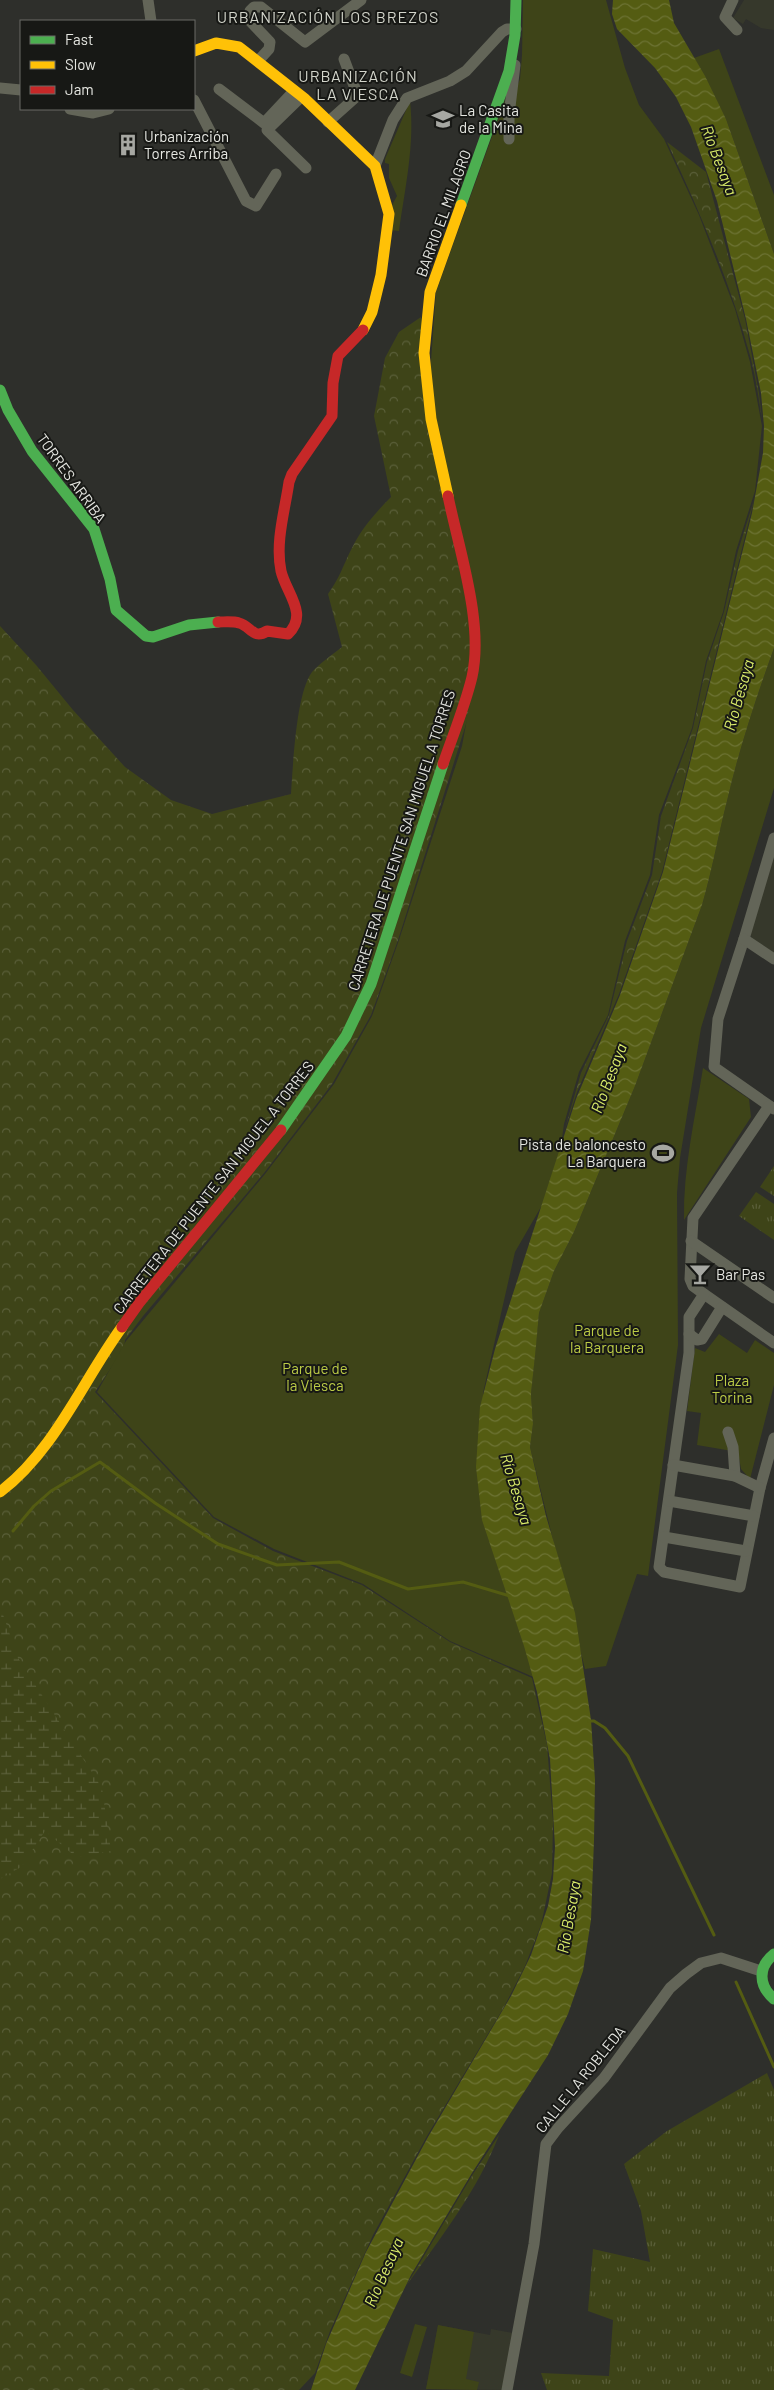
<svg xmlns="http://www.w3.org/2000/svg" width="774" height="2390" font-family="Barlow,sans-serif">
<style>
.built{fill:#36382b}
.grass{fill:url(#grass-tufts)}
.forest{fill:url(#forest-crowns)}
.wetland{fill:url(#wetland-marsh)}
.green{fill:#3e4418}
.water{fill:url(#water-waves)}
.lines{fill:none;stroke-linecap:round;stroke-linejoin:round}
.stream{stroke:#545c12;stroke-width:3}
.street{stroke:#636558;stroke-width:11}
.fast{stroke:#4caf50;stroke-width:11}
.slow{stroke:#ffc107;stroke-width:11}
.jam{stroke:#c62828;stroke-width:11}
.labels{text-anchor:middle;dominant-baseline:central;stroke-width:4;stroke-linejoin:round;paint-order:stroke}
.poi-label{font-size:15px;fill:#e6e7e2;stroke:#171815;text-anchor:start}
.street-label{font-size:15px;fill:#e6e7e2;stroke:#171815}
.park-label{font-size:15px;fill:#bccc46;stroke:#171815}
.neighbourhood-label{font-size:16px;letter-spacing:1px;fill:#d3d5cb;stroke:#171815}
.water-label{font-size:16px;font-style:italic;fill:#dbed6a;stroke:#171815}
</style>
<defs>
<pattern id="grass-tufts" width="24" height="20" patternUnits="userSpaceOnUse" patternTransform="scale(1.25)"><rect width="24" height="20" fill="#3e4418"/><path d="M3 7l-1-3M5 7V3M7 7l1-3M15 17l-1-3M17 17v-4M19 17l1-3" fill="none" stroke="#5a5f39"/></pattern>
<pattern id="forest-crowns" width="20" height="18" patternUnits="userSpaceOnUse" patternTransform="scale(1.25)"><rect width="20" height="18" fill="#3e4418"/><path d="M2 6a3 3 0 1 1 6 0M12 15a3 3 0 1 1 6 0" fill="none" stroke="#5a5f39"/></pattern>
<pattern id="wetland-marsh" width="20" height="14" patternUnits="userSpaceOnUse" patternTransform="scale(1.25)"><rect width="20" height="14" fill="#3e4418"/><path d="M1 5h8M5 5V1M11 12h8M15 12V8" fill="none" stroke="#5a5f39"/></pattern>
<pattern id="water-waves" width="16" height="10" patternUnits="userSpaceOnUse" patternTransform="scale(1.25)"><rect width="16" height="10" fill="#545c12"/><path d="M0 5q4-4 8 0t8 0" fill="none" stroke="#6d7334"/></pattern>
</defs>
<rect width="100%" height="100%" fill="#2e2f2b"/>
<g class="built">
<polygon points="744,0 774,0 774,30 761,28 746,19 743,24 733,18"/>
<polygon points="774,853 774,954 752,939 750,932"/>
<polygon points="438,2325 490,2335 491,2329 513,2333 504,2390 426,2389"/>
</g>
<g class="grass">
<polygon points="774,1166 774,1196 760,1187"/>
<polygon points="756,1192 774,1204 774,1240 739,1216"/>
<polygon points="767,2073 774,2090 774,2390 547,2390 541,2373 609,2376 613,2320 588,2311 593,2249 650,2262 641,2211 624,2164 667,2131"/>
</g>
<g class="forest">
<path d="M 667,142 L 706,172 L 745,319 L 759,393 L 762,420 C 759,400 756,379 751,359 C 731,284 700,212 667,142 Z"/>
<path d="M 421,317 L 478,686 L 398,940 L 371,1015 L 332,1084 L 264,1173 L 143,1316 L 125,1340 L 124,1348 L 95,1392 L 213,1518 L 273,1551 L 362,1585 L 450,1642 L 532,1678 L 547,1745 L 553,1821 L 552,1873 L 541,1925 L 525,1966 L 504,2007 L 427,2136 L 373,2235 L 330,2331 L 315,2373 L 299,2390 L 0,2390 L 0,626 L 36,665 L 73,710 L 125,767 L 171,800 L 212,814 L 291,794 C 293,766 296,693 312,672 C 320,663 332,655 342,647 L 328,594 C 341,576 343,565 353,546 C 362,528 377,511 391,497 L 374,416 L 385,358 L 399,332 Z"/>
<polygon points="754,500 662,872 619,994 577,1092 564,1132 581,1073 609,1015 627,941 652,875 661,816 693,728 707,662 724,612 738,551"/>
<path d="M 499,2135 C 478,2190 440,2239 406,2286 L 473,2174 Z"/>
</g>
<polygon class="wetland" points="0,1606 18,1658 102,1788 111,1851 76,1857 45,1831 21,1867 0,1879"/>
<g class="green">
<polygon points="523,0 606,0 625,68 639,105 664,139 699,215 735,309 750,362 762,426 755,491 736,551 723,612 706,661 692,728 659,815 650,875 625,941 608,1015 579,1072 564,1124 556,1181 515,1252 483,1393 489,1448 545,1682 450,1641 363,1584 274,1549 214,1517 97,1392 126,1341 265,1174 334,1084 372,1016 399,940 462,746 475,675 430,375 436,292 507,95 514,94 520,79 522,55"/>
<polygon points="719,49 774,195 774,254 726,119 694,58"/>
<path d="M 410,101 C 415,144 405,188 399,231 L 389,230 L 391,207 L 397,196 L 389,178 L 389,164 L 385,163 L 385,159 Z"/>
<path d="M 774,648 L 774,788 L 701,1028 L 680,1158 L 677,1193 L 678,1345 L 648,1576 L 637,1574 L 606,1666 L 585,1669 L 530,1447 L 533,1424 L 531,1394 L 539,1313 L 554,1271 L 574,1232 L 635,1086 L 702,905 C 712,871 718,836 727,801 C 739,749 756,698 774,648 Z"/>
<path d="M 703,1068 L 749,1099 L 751,1117 L 684,1220 C 683,1169 695,1118 703,1068 Z"/>
<polygon points="719,1334 747,1353 755,1340 774,1353 774,1385 750,1479 741,1469 738,1452 697,1445 701,1413 687,1411 695,1348 705,1352"/>
<polygon points="415,2324 427,2327 412,2377 400,2373"/>
<polygon points="438,2325 474,2332 466,2379 479,2382 477,2390 426,2389"/>
</g>
<path class="water" d="M 613,0 L 669,0 L 674,23 L 705,76 L 726,119 L 774,254 L 774,648 C 756,698 739,749 727,801 C 718,836 712,871 702,905 L 635,1086 L 574,1232 L 554,1271 L 539,1313 L 536,1346 L 531,1394 L 533,1424 L 530,1447 L 546,1516 L 575,1613 L 591,1720 L 595,1780 L 594,1840 L 591,1920 L 583,1971 L 568,2014 L 548,2055 L 472,2173 L 411,2275 L 355,2390 L 311,2390 L 326,2344 L 366,2252 L 428,2137 L 511,1996 L 531,1955 L 548,1906 L 553,1879 L 555,1847 L 550,1759 L 537,1692 L 524,1646 L 482,1520 L 476,1467 L 480,1407 L 495,1349 L 576,1099 L 620,995 L 663,872 L 752,513 L 763,453 L 764,426 L 761,393 L 746,319 L 717,201 L 691,127 L 676,97 L 655,68 L 617,29 L 612,14 Z"/>
<g class="lines">
<g class="stream">
<polyline points="13,1531 34,1506 51,1491 100,1462 155,1503 218,1544 277,1565 339,1562 408,1589 463,1582 510,1596"/>
<polyline points="589,1721 594,1721 605,1728 628,1756 714,1935"/>
<polyline points="736,1982 774,2067"/>
</g>
<g class="street">
<polyline points="148,0 151,21"/>
<polyline points="733,0 725,17 737,30"/>
<polyline points="258,61 269,49 270,42 249,20 250,11 254,7 261,7 305,42 361,0"/>
<polyline points="0,88 21,90"/>
<polyline points="219,89 264,123 294,91"/>
<polyline points="301,97 267,130 306,168"/>
<polyline points="194,100 246,201 256,206 276,174"/>
<polyline points="70,109 93,113 109,109"/>
<polyline points="328,122 356,97 356,91 344,59"/>
<polyline points="509,139 509,115 515,65"/>
<polyline points="375,166 393,120 407,98 450,81 466,71 502,32 507,29 516,29"/>
<polyline points="774,838 744,939 718,1019 714,1067 774,1109"/>
<polyline points="744,939 774,959"/>
<polyline points="769,1106 693,1218 690,1279 693,1286 704,1294 774,1343"/>
<polyline points="691,1241 774,1298"/>
<polyline points="704,1294 689,1317 689,1353 659,1567 664,1572 740,1587 760,1488 774,1438"/>
<polyline points="689,1334 697,1340 702,1339 722,1307"/>
<polyline points="728,1432 733,1447 735,1476"/>
<polyline points="673,1465 735,1476 760,1488"/>
<polyline points="669,1501 754,1516"/>
<polyline points="664,1537 746,1551"/>
<polyline points="507,2390 534,2244 546,2144 558,2128 604,2078 670,1988 686,1974 701,1963 721,1958 761,1971"/>
</g>
<g class="fast">
<polyline points="461,205 509,71 515,35 516,0"/>
<polyline points="0,390 8,410 32,451 94,529 110,579 116,610 146,636 153,637 189,625 218,622"/>
<polyline points="281,1130 346,1036 371,984 443,764"/>
<path d="M 774,1954 C 758,1967 758,1985 774,1999"/>
</g>
<g class="slow">
<polyline points="194,51 216,43 239,47 304,98 375,166 389,214 381,275 372,312 363,330"/>
<polyline points="448,496 431,419 424,353 430,292 461,205"/>
<path d="M 0,1492 C 55,1450 82,1382 122,1327"/>
</g>
<g class="jam">
<path d="M 218,622 C 225,622 233,621 239,623 C 251,626 253,640 267,631 L 288,634 C 309,614 286,593 281,571 C 275,542 285,510 289,482 L 292,474 L 332,416 L 333,383 L 338,356 L 363,330"/>
<path d="M 443,764 C 453,735 465,706 472,677 C 484,623 459,550 448,496"/>
<polyline points="122,1327 139,1303 281,1130"/>
</g>
</g>
<defs>
<g id="school-bare" transform="scale(1.725)"><path d="M0-5L7-2L0 1L-7-2ZM-4 1L0 2.5L4 1V4Q0 6-4 4Z" fill="#a6a7a2" stroke="#171815" stroke-width="2.5" paint-order="stroke"/></g>
<g id="building-bare" transform="scale(1.725)"><path d="M-4-6H4V6H1V3H-1V6H-4ZM-2.5-4.3h1.7v1.8h-1.7ZM.8-4.3h1.7v1.8H.8ZM-2.5-1h1.7V.8h-1.7ZM.8-1h1.7V.8H.8Z" fill="#a6a7a2" stroke="#171815" stroke-width="2.5" paint-order="stroke"/></g>
<g id="stadium-bare" transform="scale(1.725)"><path d="M0-5a6.5 5 0 1 0 0 10a6.5 5 0 1 0 0-10ZM-3.5-1.8h7v3.6h-7Z" fill="#a6a7a2" stroke="#171815" stroke-width="2.5" paint-order="stroke"/></g>
<g id="bar-bare" transform="scale(1.725)"><path d="M-6-5H6L.8 .8V4.5H3.5V6h-7V4.5H-.8V.8Z" fill="#a6a7a2" stroke="#171815" stroke-width="2.5" paint-order="stroke"/></g>
</defs>
<g fill-rule="evenodd">
<use href="#school-bare" x="443" y="119"/>
<use href="#building-bare" x="128" y="145"/>
<use href="#stadium-bare" x="663" y="1153"/>
<use href="#bar-bare" x="700" y="1274"/>
</g>
<g class="labels">
<g class="poi-label">
<text x="459" y="110">La Casita<tspan x="459" dy="17">de la Mina</tspan></text>
<text x="144" y="136">Urbanización<tspan x="144" dy="17">Torres Arriba</tspan></text>
<text x="646" y="1144" text-anchor="end">Pista de baloncesto<tspan x="646" dy="17">La Barquera</tspan></text>
<text x="716" y="1274">Bar Pas</text>
</g>
<g class="street-label">
<text transform="translate(443 213) rotate(-70)">BARRIO EL MILAGRO</text>
<text transform="translate(72 478) rotate(54)">TORRES ARRIBA</text>
<text transform="translate(401 840) rotate(-72)">CARRETERA DE PUENTE SAN MIGUEL A TORRES</text>
<text transform="translate(213 1187) rotate(-52)">CARRETERA DE PUENTE SAN MIGUEL A TORRES</text>
<text transform="translate(580 2079) rotate(-51)">CALLE LA ROBLEDA</text>
</g>
<g class="park-label">
<text x="607" y="1330">Parque de<tspan x="607" dy="17">la Barquera</tspan></text>
<text x="315" y="1368">Parque de<tspan x="315" dy="17">la Viesca</tspan></text>
<text x="732" y="1380">Plaza<tspan x="732" dy="17">Torina</tspan></text>
</g>
<g class="neighbourhood-label">
<text x="328" y="16">URBANIZACIÓN LOS BREZOS</text>
<text x="358" y="75">URBANIZACIÓN<tspan x="358" dy="18">LA VIESCA</tspan></text>
</g>
<g class="water-label">
<text transform="translate(720 160) rotate(69)">Río Besaya</text>
<text transform="translate(738 695) rotate(-74)">Río Besaya</text>
<text transform="translate(608 1078) rotate(-69)">Río Besaya</text>
<text transform="translate(517 1489) rotate(73)">Río Besaya</text>
<text transform="translate(568 1917) rotate(-80)">Río Besaya</text>
<text transform="translate(383 2272) rotate(-66)">Río Besaya</text>
</g>
</g>
<rect x="20" y="20" width="175" height="90" fill="#171815" stroke="#6a6b67"/>
<rect x="30" y="36" width="25" height="8" fill="#4caf50" stroke="#6a6b67"/>
<text x="65" y="45" font-size="15" fill="#e6e7e2">Fast</text>
<rect x="30" y="61" width="25" height="8" fill="#ffc107" stroke="#6a6b67"/>
<text x="65" y="70" font-size="15" fill="#e6e7e2">Slow</text>
<rect x="30" y="86" width="25" height="8" fill="#c62828" stroke="#6a6b67"/>
<text x="65" y="95" font-size="15" fill="#e6e7e2">Jam</text>
</svg>
